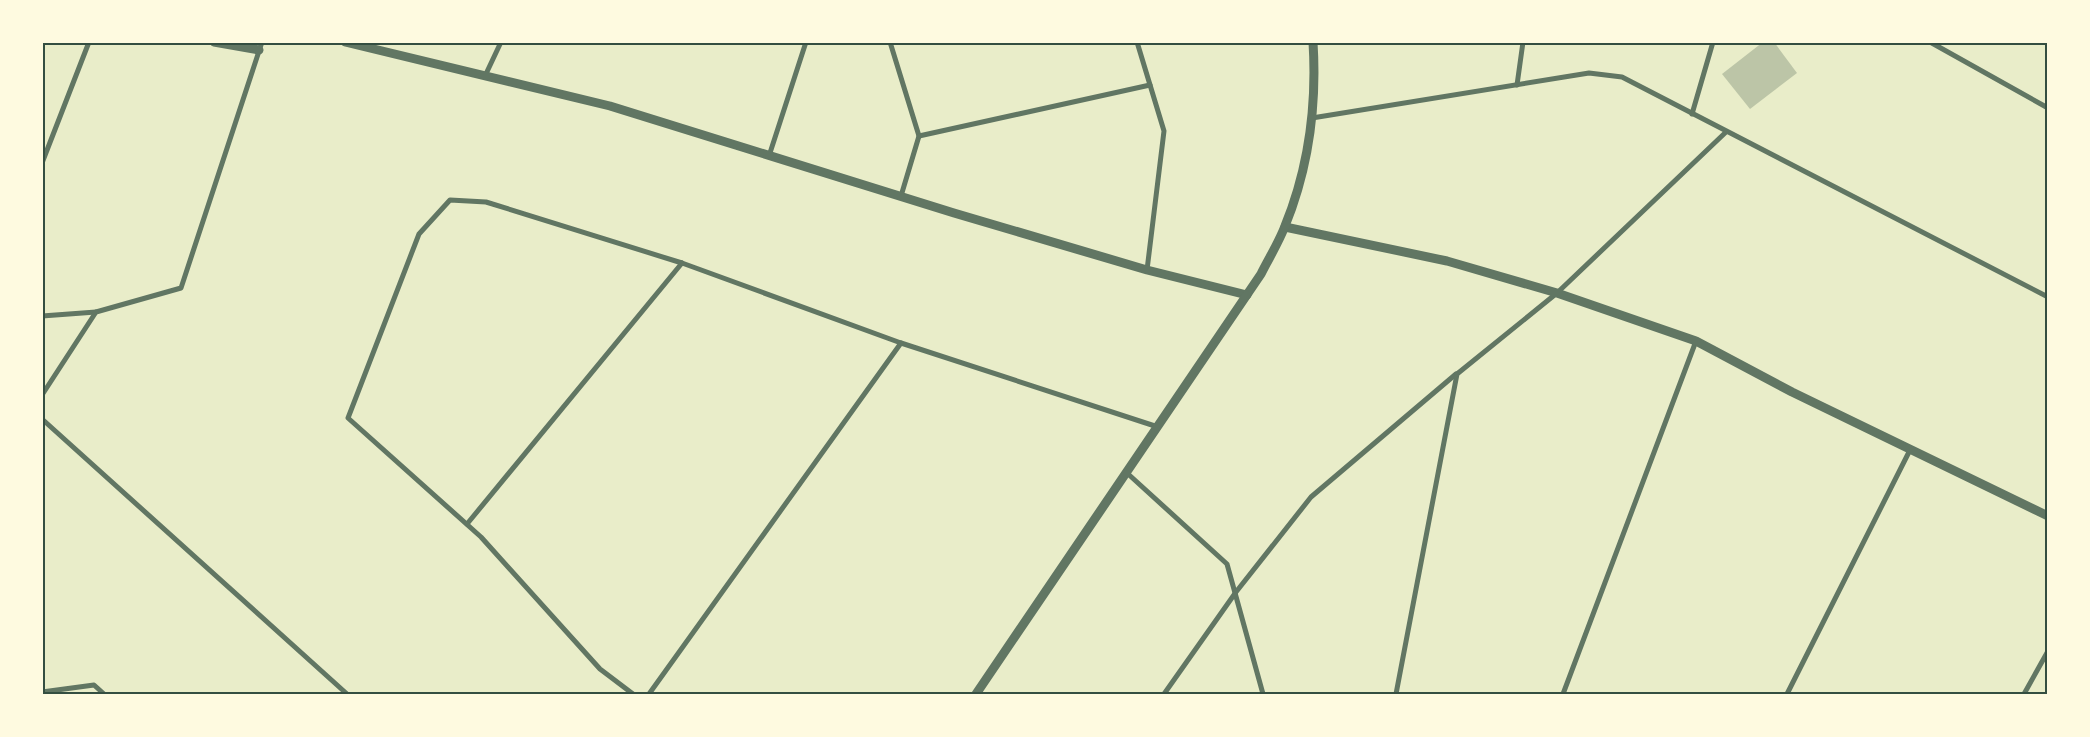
<svg xmlns="http://www.w3.org/2000/svg" width="2090" height="737" font-family="Montserrat,sans-serif">
<style>
.building{fill:#bcc5a7}
.lines{fill:none;stroke-linecap:round;stroke-linejoin:round}
.minor{stroke:#617663;stroke-width:5}
.tertiary{stroke:#617663;stroke-width:9}
.neatline{fill:none;stroke:#344e41;stroke-width:2}
</style>
<rect width="100%" height="100%" fill="#e9edc9"/>
<polygon class="building" points="1763,42 1774,42 1797,73 1750,109 1722,74"/>
<g class="lines">
<g class="minor">
<polyline points="890,42 919,136 901,196"/>
<polyline points="1137,42 1164,131 1147,270"/>
<polyline points="1930,42 2048,108"/>
<polyline points="485,76 501,42"/>
<polyline points="1517,85 1523,42"/>
<polyline points="1692,114 1713,42"/>
<polyline points="1312,118 1589,73 1622,77 2048,297"/>
<polyline points="919,136 1150,85"/>
<polyline points="769,156 806,42"/>
<polyline points="42,163 89,42"/>
<polyline points="42,316 96,312"/>
<polyline points="42,395 96,312 181,288 262,42"/>
<polyline points="42,419 347,694"/>
<polyline points="1127,473 1227,564 1263,694"/>
<polyline points="467,524 682,263"/>
<polyline points="42,692 94,685 104,694"/>
<polyline points="633,694 600,669 481,537 348,418 419,234 450,200 486,202 682,263 901,343 1158,427"/>
<polyline points="649,694 901,343"/>
<polyline points="1164,694 1236,592 1311,497 1456,374"/>
<polyline points="1396,694 1457,374 1557,293 1726,132"/>
<polyline points="1563,694 1696,341"/>
<polyline points="1787,694 1910,450"/>
<polyline points="2024,694 2048,651"/>
</g>
<g class="tertiary">
<polyline points="214,42 259,50"/>
<polyline points="345,42 610,106 954,213 1147,270 1247,295"/>
<polyline points="1285,227 1447,261 1557,293 1696,341 1792,392 2048,516"/>
<path d="M 976,694 L 1261,274 C 1269,258 1279,242 1285,226 C 1309,167 1317,106 1313,42"/>
</g>
</g>
<rect width="2090" height="737" fill="none" stroke="#fefae0" stroke-width="88"/>
<rect x="44" y="44" width="2002" height="649" class="neatline"/>
</svg>
